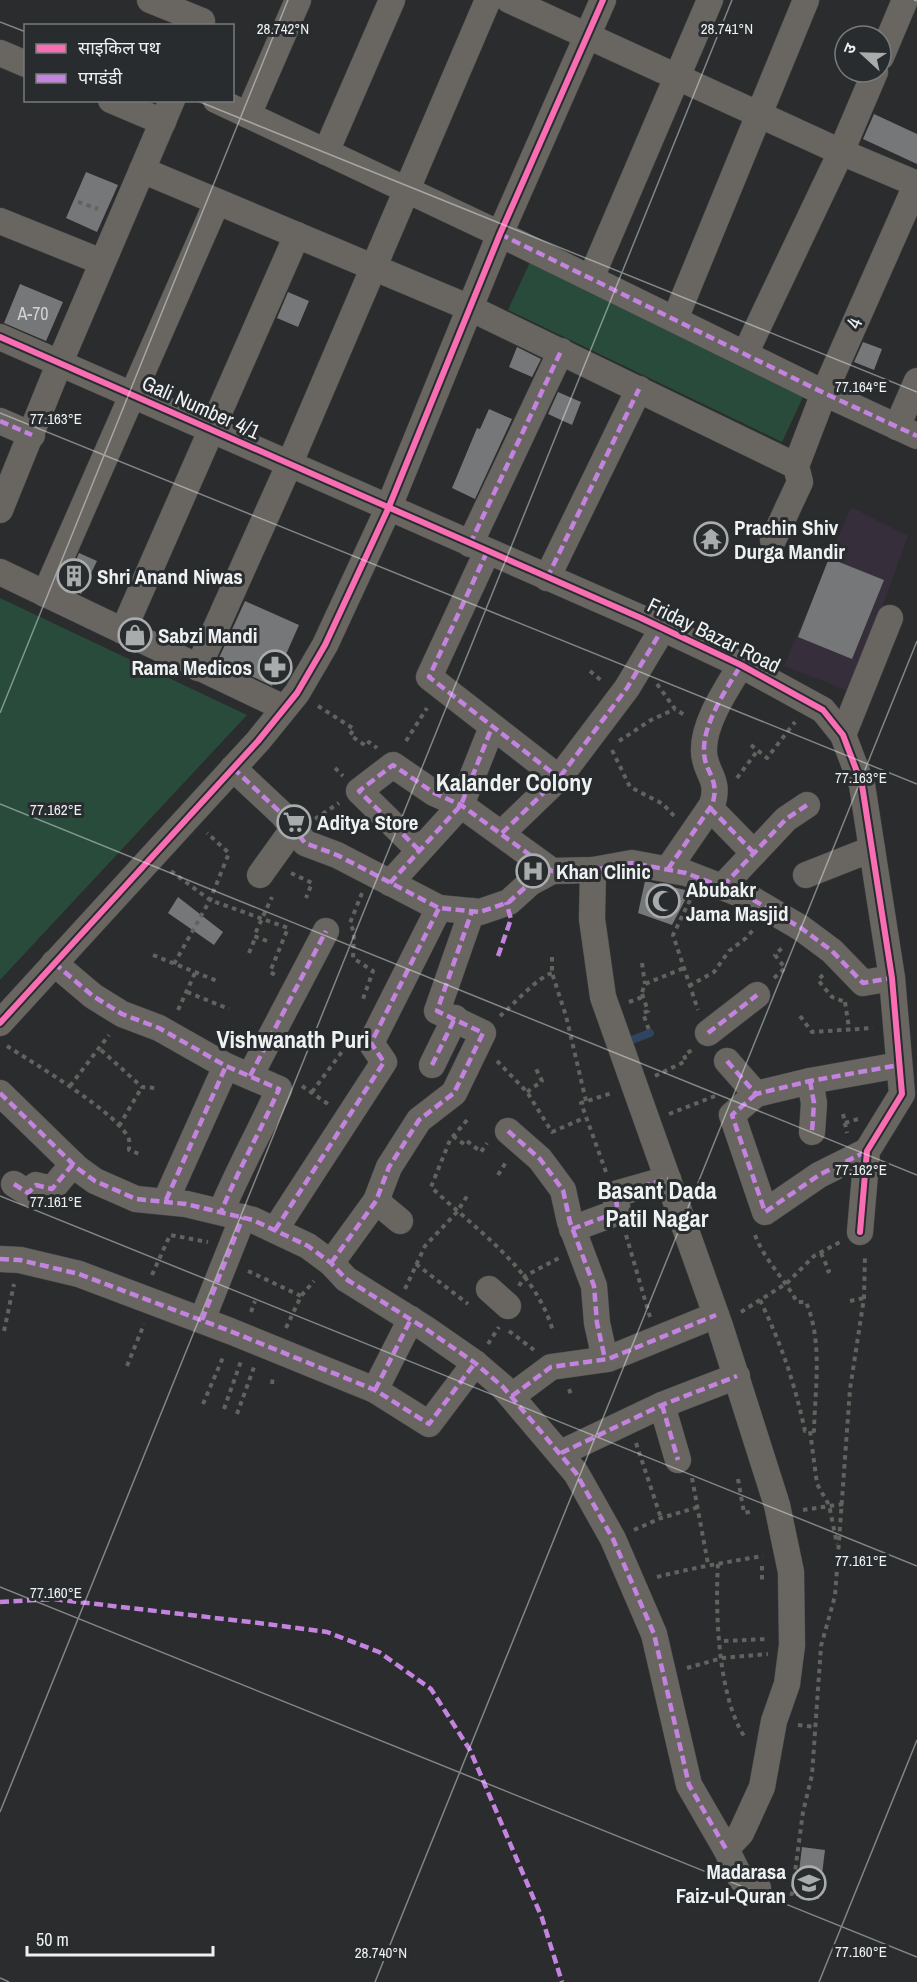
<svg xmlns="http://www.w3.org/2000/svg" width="917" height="1982" font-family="'Archivo Narrow','Noto Sans Devanagari',sans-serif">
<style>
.medical{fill:#372e3c}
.green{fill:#284b3c}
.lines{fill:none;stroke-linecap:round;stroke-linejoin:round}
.stream{stroke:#2f4460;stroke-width:8}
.building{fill:#767778}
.minor-casing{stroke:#464848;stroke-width:27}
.path{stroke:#62625f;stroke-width:4;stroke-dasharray:4.5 4.5;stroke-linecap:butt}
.minor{stroke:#696662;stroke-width:26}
.quiet{stroke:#c483df;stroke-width:4.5;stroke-dasharray:9 4.5;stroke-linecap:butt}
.cycleway-casing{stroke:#292c2e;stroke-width:10}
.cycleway{stroke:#f96db3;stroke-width:6}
.ticks{fill:none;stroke:#eef1f2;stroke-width:1.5;stroke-opacity:0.45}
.labels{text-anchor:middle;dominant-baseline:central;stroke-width:6;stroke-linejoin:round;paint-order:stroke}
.number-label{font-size:18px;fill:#d0d2d4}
.street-label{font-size:21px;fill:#eef1f2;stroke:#292c2e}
.poi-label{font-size:21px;font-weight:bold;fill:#eef1f2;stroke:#292c2e;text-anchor:start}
.quarter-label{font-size:24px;font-weight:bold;fill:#eef1f2;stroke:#292c2e}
.ticks-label{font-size:15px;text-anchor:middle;fill:#eef1f2;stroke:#292c2e;stroke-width:6;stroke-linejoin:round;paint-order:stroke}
</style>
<rect width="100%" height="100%" fill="#2a2c2d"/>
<polygon class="medical" points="851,507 908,536 851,692 784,666"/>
<g class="green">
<polygon points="530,262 803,397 782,442 508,310"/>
<polygon points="0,598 247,715 0,980"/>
</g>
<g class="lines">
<polyline class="stream" points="624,1043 650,1033"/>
</g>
<g class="building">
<polygon points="874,114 917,134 917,164 863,139"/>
<polygon points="86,172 118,185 97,232 66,218"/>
<polygon points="20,284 63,302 46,341 4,323"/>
<polygon points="288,292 309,301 298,327 277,318"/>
<polygon points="863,342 882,349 874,370 854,362"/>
<polygon points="517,347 541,359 532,377 509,367"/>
<polygon points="558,392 581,402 572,425 548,414"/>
<polygon points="489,409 512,419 475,499 452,488 477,428 480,429"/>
<polygon points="79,553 97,561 81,594 65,586"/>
<polygon points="829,558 884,580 852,659 798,637"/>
<polygon points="245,601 299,625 272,686 218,660"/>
<polygon points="645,881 690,891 672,925 638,913"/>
<polygon points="178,897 223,932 214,945 168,913"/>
<polygon points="802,1847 825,1850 819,1899 796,1896"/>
</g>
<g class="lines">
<g class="minor-casing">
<g id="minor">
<polyline points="150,0 202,21"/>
<polyline points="509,0 841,152 917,184"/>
<polyline points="0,53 26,64"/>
<polyline points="881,57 905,0"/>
<polyline points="111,100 163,122"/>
<polyline points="216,100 500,234 824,393 917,436"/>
<polyline points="248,115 298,0"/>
<polyline points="326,152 392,0"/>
<polyline points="142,170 470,308 796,466"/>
<polyline points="0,221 102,262"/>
<polyline points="591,278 710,0"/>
<polyline points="675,319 806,0"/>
<polyline points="0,337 641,618 741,665 823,710 843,735 862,785 892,978 902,1094 867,1151 860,1232"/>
<polyline points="745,354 841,152 875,72"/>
<polyline points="0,421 32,435"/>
<polyline points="897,427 917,381"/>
<polyline points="796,466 824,393 917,183"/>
<polyline points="0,510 60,362 172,100"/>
<polyline points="773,540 800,482 796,466"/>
<polyline points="470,544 561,351"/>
<polyline points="487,552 429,677 559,778"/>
<polyline points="0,572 284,708"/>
<polyline points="547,578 639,389"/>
<polyline points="45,594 217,202"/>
<polyline points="123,631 297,235"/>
<polyline points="198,668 289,465 488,0"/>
<polyline points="843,735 890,618"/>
<polyline points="233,768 283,815 305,843 337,855 439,908 480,912 509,902 530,883 552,871"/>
<polyline points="710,808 754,853"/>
<polyline points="502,833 559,778 627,688 663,628"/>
<polyline points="419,850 359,791 393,765 434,793 461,805 552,871 593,870 632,863 686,873 750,898 801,928 832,951 863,983 892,978"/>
<path d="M 668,869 L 712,805 C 721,778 704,773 704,751 C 703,723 727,688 741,665"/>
<polyline points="593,870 592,919 603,997 720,1326 777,1505 791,1572 792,1645 787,1684 774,1721 762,1787 741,1833 726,1849 741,1879 758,1888"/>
<polyline points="260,875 293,829"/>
<polyline points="806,875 872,849"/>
<polyline points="390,883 461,805 492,727"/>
<polyline points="723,886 786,819 807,805"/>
<path d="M 54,963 L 93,996 L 122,1014 L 159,1028 L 226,1066 L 279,1089 C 261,1130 238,1170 221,1212"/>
<polyline points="0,1023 258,741 297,693 325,645 388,509 500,234 603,0"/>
<polyline points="708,1033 757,995"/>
<polyline points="727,1061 756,1094 810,1081 899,1065"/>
<polyline points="432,1065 455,1018"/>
<polyline points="250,1076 326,931"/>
<polyline points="810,1081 814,1103 812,1132"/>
<polyline points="0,1093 77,1168 95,1181 136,1199 186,1204 253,1220 308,1246 331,1263 346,1279 426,1329 475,1363 503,1387 576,1473 613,1539 654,1634 689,1785 726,1849"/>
<polyline points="756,1094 732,1115 765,1212 819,1175 867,1151"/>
<polyline points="508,1131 540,1159 563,1190 570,1222 594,1286 597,1323 605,1359"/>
<polyline points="14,1184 28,1193 36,1185 52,1189 73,1164"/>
<polyline points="166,1200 226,1066"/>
<polyline points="376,1201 400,1221"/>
<polyline points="572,1229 618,1212 615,1194 668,1179"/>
<polyline points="275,1230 384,1062 371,1043 439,908"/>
<polyline points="0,1259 20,1260 79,1274 230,1331 375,1390 429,1424 475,1363"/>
<polyline points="331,1263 376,1201 389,1167 419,1120 454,1093 483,1033 437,1011 472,911"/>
<polyline points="489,1289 508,1306"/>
<polyline points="202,1320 243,1217"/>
<polyline points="375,1390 411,1319"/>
<polyline points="512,1396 551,1367 608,1359 716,1315"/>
<polyline points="662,1405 678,1460"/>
<polyline points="561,1453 662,1405 737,1376"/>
</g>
</g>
<g class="path">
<polyline points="78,202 98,209"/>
<polyline points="590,671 603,682"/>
<polyline points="657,684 675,709 686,716"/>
<polyline points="318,706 354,729 350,735 366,746 369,742 377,748"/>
<polyline points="406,741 427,708"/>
<polyline points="619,741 651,720 675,709"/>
<polyline points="751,745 767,758 795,722"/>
<polyline points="612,750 630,787 663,804 674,816"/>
<polyline points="335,768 343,776"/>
<polyline points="737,778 758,750"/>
<polyline points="315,819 339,803"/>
<polyline points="171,871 210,900 288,928 270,972 275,975"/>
<polyline points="291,873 312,883 306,898"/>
<polyline points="362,893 350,923 354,932 353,958 373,971 363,999"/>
<polyline points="690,900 673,935 698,1010"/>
<polyline points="267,941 254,936 272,897"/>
<polyline points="249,953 256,936"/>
<polyline points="153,955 217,981"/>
<polyline points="552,957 552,973 566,1016 586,1101"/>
<polyline points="642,963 645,984"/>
<polyline points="174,964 210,900 229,853 207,833"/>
<polyline points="823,975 818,980 832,997 845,1002"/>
<polyline points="774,978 785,968 775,955 784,946"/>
<polyline points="689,986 714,972 729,951 746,938 754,929"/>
<polyline points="187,992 229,1009"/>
<polyline points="642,994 648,1011 643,1013 650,1033"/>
<polyline points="629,1002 640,998 645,984 684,968"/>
<polyline points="845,1002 849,1028"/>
<polyline points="178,1010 195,973"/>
<path d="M 500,1016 C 513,1005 538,977 552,973"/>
<polyline points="800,1016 812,1032 873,1028"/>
<path d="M 7,1046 C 30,1061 123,1116 129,1140 C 130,1143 129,1146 129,1150 L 142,1155"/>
<polyline points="101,1050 142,1087 155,1088"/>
<polyline points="497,1061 527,1092 552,1132 584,1118"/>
<polyline points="655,1076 686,1061 684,1055 692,1050"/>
<polyline points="70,1086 109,1035"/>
<polyline points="302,1086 328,1104"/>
<polyline points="312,1092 347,1045"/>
<polyline points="527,1092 542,1081 535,1067"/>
<polyline points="669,1114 715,1096"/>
<polyline points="843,1114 847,1133"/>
<path d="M 467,1120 L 450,1140 L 431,1187 C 477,1231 534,1267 553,1331"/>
<polyline points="845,1123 858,1119"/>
<polyline points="119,1126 142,1087"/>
<polyline points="453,1136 464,1144 467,1141 481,1152 487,1143"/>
<polyline points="606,1172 581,1103 612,1093"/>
<polyline points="498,1175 506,1162"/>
<polyline points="626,1235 650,1317"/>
<path d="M 755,1235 C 765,1261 784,1278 797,1302 L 806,1302 C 823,1342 815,1388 814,1431 L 810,1431"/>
<polyline points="821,1253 829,1271 823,1274"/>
<polyline points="416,1264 468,1304"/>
<polyline points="248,1271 301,1296"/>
<polyline points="152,1275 170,1235 208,1242"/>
<polyline points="519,1286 525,1276 559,1258"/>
<polyline points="405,1289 425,1246 457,1212 469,1193"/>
<path d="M 760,1300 C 782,1346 794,1381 805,1431 L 810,1431 L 817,1484 L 829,1505 L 837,1544"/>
<polyline points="850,1301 864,1298"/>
<polyline points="251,1312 255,1301"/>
<polyline points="741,1312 787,1283 814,1256 840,1242"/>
<polyline points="286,1328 301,1296 314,1281"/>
<polyline points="4,1331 14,1284"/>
<polyline points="509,1331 534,1350"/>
<polyline points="488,1344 499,1327"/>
<polyline points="127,1366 144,1324"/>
<polyline points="272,1384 273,1376"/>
<polyline points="569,1389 572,1397"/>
<polyline points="203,1404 224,1355"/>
<polyline points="224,1409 241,1361"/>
<polyline points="237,1414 254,1367"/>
<polyline points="636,1443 661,1518"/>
<polyline points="692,1478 708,1564"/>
<polyline points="738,1479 744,1513 753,1511"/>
<polyline points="803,1510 843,1504"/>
<polyline points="634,1530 661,1518 699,1507"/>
<path d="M 718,1564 C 715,1612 718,1699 746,1739"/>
<polyline points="762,1566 762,1584"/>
<path d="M 657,1577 C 692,1568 727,1562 763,1556"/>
<polyline points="724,1641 768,1639"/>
<polyline points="687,1668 722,1658 768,1654"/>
<polyline points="798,1725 815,1727"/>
<polyline points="781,1892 792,1894 803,1812 812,1775 821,1646 835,1596 850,1389 864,1298 865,1255"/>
</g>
<use href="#minor" class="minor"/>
<g class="quiet">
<polyline points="500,234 824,393 917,436"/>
<polyline points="0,421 32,435"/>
<polyline points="470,544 561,351"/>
<polyline points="487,552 429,677 559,778"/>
<polyline points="547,578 639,389"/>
<polyline points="233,768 283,815 305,843 337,855 439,908 480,912 509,902 530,883 552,871"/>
<polyline points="710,808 754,853"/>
<polyline points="502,833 559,778 627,688 663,628"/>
<polyline points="419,850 359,791 393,765 434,793 461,805 552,871 593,870 632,863 686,873 750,898 801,928 832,951 863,983 892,978"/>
<path d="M 668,869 L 712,805 C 721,778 704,773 704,751 C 703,723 727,688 741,665"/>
<polyline points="390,883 461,805 492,727"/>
<polyline points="723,886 786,819 807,805"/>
<polyline points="498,956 511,919 506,902"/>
<path d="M 54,963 L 93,996 L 122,1014 L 159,1028 L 226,1066 L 279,1089 C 261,1130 238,1170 221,1212"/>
<polyline points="708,1033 757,995"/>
<polyline points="727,1061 756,1094 810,1081 899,1065"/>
<polyline points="432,1065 455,1018"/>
<polyline points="250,1076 326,931"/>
<polyline points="810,1081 814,1103 812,1132"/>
<polyline points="0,1093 77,1168 95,1181 136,1199 186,1204 253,1220 308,1246 331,1263 346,1279 426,1329 475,1363 503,1387 576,1473 613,1539 654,1634 689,1785 726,1849"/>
<polyline points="756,1094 732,1115 765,1212 819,1175 867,1151"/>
<polyline points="508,1131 540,1159 563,1190 570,1222 594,1286 597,1323 605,1359"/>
<polyline points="14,1184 28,1193 36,1185 52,1189 73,1164"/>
<polyline points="166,1200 226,1066"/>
<polyline points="572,1229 618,1212 615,1194 668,1179"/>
<polyline points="275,1230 384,1062 371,1043 439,908"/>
<polyline points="0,1259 20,1260 79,1274 230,1331 375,1390 429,1424 475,1363"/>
<polyline points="331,1263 376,1201 389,1167 419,1120 454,1093 483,1033 437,1011 472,911"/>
<polyline points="202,1320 243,1217"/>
<polyline points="375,1390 411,1319"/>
<polyline points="512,1396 551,1367 608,1359 716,1315"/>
<polyline points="662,1405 678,1460"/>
<polyline points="561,1453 662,1405 737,1376"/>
<polyline points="0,1602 53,1599 267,1624 327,1632 379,1652 431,1689 470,1750 542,1918 562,1982"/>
</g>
<g class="cycleway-casing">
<g id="cycleway">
<polyline points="0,337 641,618 741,665 823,710 843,735 862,785 892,978 902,1094 867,1151 860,1232"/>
<polyline points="0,1023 258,741 297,693 325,645 388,509 500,234 603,0"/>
</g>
</g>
<use href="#cycleway" class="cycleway"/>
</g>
<path class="ticks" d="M 914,0 L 917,1M 0,22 L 26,32M 195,100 L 917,392M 0,413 L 917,784M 0,713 L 288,0M 0,804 L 917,1175M 0,1196 L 917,1566M 0,1587 L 917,1957M 0,1812 L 732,0M 0,1978 L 9,1982M 375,1982 L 917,641M 819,1982 L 917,1740"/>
<defs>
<g id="temple-ring" transform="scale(1.725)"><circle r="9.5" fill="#292c2e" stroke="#a9acad" stroke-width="1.5"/><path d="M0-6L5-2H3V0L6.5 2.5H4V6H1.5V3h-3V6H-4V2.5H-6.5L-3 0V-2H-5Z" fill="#a9acad"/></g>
<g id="building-ring" transform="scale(1.725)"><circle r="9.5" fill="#292c2e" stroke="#a9acad" stroke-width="1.5"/><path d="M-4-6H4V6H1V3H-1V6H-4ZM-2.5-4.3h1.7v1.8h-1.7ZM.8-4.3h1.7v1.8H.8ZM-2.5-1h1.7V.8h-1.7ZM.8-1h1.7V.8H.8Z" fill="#a9acad"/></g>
<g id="shop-ring" transform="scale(1.725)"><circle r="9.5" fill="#292c2e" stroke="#a9acad" stroke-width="1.5"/><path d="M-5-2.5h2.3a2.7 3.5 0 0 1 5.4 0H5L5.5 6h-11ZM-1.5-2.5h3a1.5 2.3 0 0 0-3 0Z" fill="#a9acad"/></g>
<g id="pharmacy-ring" transform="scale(1.725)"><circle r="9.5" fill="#292c2e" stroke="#a9acad" stroke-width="1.5"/><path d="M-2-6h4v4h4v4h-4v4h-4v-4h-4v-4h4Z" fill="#a9acad"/></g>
<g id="supermarket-ring" transform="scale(1.725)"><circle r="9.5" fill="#292c2e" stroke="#a9acad" stroke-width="1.5"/><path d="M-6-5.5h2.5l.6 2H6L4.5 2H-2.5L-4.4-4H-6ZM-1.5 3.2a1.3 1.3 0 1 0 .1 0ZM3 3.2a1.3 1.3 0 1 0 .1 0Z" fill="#a9acad"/></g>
<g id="hospital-ring" transform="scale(1.725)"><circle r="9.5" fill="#292c2e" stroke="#a9acad" stroke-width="1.5"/><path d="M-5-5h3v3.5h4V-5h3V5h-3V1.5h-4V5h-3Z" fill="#a9acad"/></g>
<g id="mosque-ring" transform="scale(1.725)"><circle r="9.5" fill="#292c2e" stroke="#a9acad" stroke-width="1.5"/><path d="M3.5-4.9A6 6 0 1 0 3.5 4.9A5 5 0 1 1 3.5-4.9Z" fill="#a9acad"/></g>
<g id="school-ring" transform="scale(1.725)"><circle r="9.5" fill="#292c2e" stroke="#a9acad" stroke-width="1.5"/><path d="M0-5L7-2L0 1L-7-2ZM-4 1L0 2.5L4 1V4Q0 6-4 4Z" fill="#a9acad"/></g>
</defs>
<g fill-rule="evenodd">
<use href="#temple-ring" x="711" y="539"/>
<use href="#building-ring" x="74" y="576"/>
<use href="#shop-ring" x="135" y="635"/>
<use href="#pharmacy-ring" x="275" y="667"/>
<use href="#supermarket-ring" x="294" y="822"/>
<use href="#hospital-ring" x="533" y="871"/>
<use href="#mosque-ring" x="663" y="901"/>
<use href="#school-ring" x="809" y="1883"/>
</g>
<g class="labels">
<g class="number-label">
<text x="33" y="313">A-70</text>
</g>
<g class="street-label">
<text transform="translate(854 323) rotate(-66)">4</text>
<text transform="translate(201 407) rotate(24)">Gali Number 4/1</text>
<text transform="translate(714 635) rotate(26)">Friday Bazar Road</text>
</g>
<g class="poi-label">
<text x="734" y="527">Prachin Shiv<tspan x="734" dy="24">Durga Mandir</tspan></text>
<text x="97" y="576">Shri Anand Niwas</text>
<text x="158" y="635">Sabzi Mandi</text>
<text x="252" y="667" text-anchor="end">Rama Medicos</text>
<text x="317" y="822">Aditya Store</text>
<text x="556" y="871">Khan Clinic</text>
<text x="686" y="889">Abubakr<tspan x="686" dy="24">Jama Masjid</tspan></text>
<text x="786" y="1871" text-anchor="end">Madarasa<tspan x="786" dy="24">Faiz-ul-Quran</tspan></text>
</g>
<g class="quarter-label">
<text x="514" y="782">Kalander Colony</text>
<text x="293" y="1039">Vishwanath Puri</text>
<text x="657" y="1190">Basant Dada<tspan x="657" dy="28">Patil Nagar</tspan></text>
</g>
</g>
<g class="ticks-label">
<text x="283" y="34">28.742°N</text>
<text x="727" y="34">28.741°N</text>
<text x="861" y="392">77.164°E</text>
<text x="56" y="424">77.163°E</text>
<text x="861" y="783">77.163°E</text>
<text x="56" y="815">77.162°E</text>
<text x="861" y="1175">77.162°E</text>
<text x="56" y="1207">77.161°E</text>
<text x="861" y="1566">77.161°E</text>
<text x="56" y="1598">77.160°E</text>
<text x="861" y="1957">77.160°E</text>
<text x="381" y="1958">28.740°N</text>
</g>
<rect x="24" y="24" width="210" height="78" fill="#292c2e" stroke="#787b7c" stroke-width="1.5"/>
<rect x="36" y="44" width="30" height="9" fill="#f96db3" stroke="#787b7c" stroke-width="1.5"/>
<text x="78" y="54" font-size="18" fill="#eef1f2">साइकिल पथ</text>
<rect x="36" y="74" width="30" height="9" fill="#c483df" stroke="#787b7c" stroke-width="1.5"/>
<text x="78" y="84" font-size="18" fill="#eef1f2">पगडंडी</text>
<g transform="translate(863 54) rotate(292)"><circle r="28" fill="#292c2e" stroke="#787b7c" stroke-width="1.5"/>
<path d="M0-4.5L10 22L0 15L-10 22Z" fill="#a9acad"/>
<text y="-9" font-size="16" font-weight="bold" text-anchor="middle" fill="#eef1f2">उ</text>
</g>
<path d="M27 1946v9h186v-9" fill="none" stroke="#eef1f2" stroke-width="3"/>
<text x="36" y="1946" font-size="18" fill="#eef1f2" stroke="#292c2e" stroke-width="4.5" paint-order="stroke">50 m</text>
</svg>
